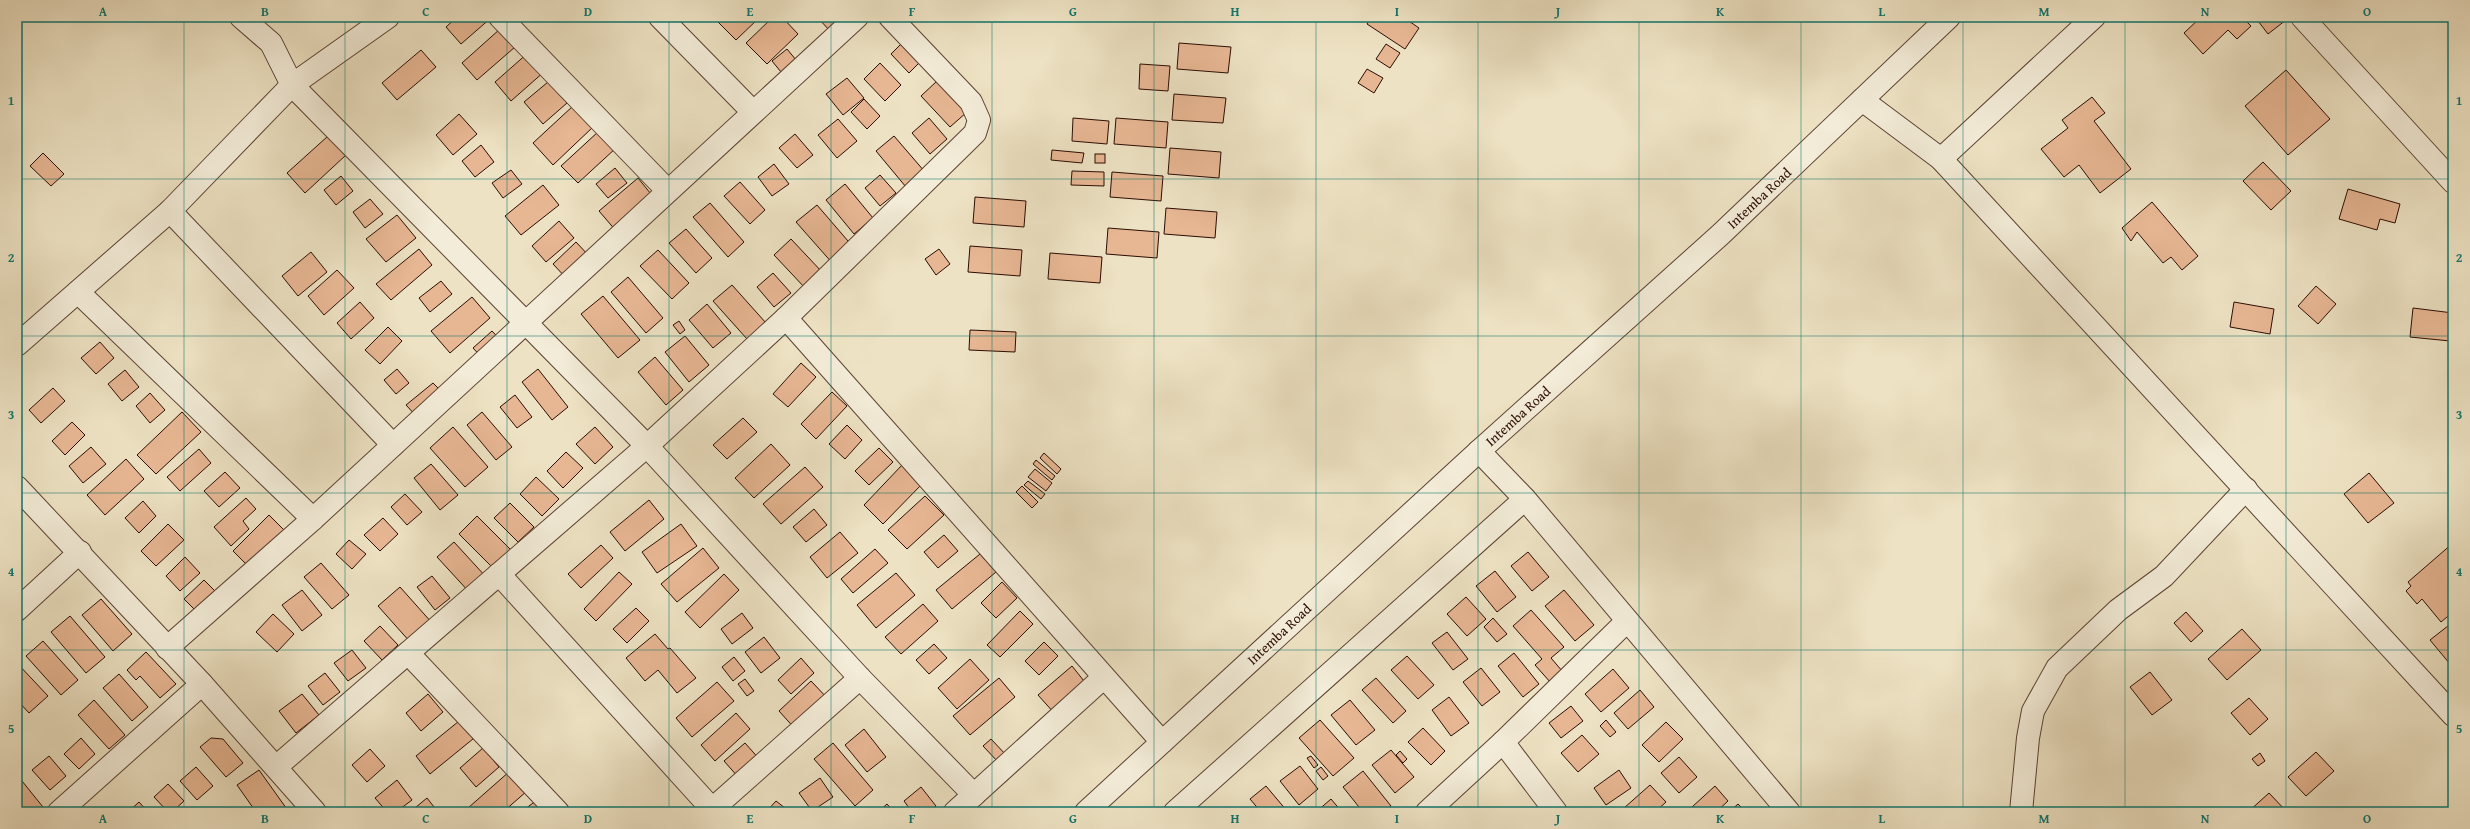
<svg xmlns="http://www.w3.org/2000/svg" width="2470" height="829" font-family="'Gentium Book Plus',serif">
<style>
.building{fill:#e7b793;stroke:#2b0c03}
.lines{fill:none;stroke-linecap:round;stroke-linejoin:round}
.minor-casing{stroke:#5c4233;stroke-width:24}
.minor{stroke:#f3ecd8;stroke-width:22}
.grid{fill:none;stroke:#0f766e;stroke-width:1;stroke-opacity:0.55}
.labels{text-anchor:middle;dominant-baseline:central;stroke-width:4;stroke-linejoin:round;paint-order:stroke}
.street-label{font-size:14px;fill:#2b0c03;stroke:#f3ecd8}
.neatline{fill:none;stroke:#0f766e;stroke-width:1.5}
.grid-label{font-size:13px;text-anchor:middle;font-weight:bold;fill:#0f766e}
</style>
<rect width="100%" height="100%" fill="#ede2c3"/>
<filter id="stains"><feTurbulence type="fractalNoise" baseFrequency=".005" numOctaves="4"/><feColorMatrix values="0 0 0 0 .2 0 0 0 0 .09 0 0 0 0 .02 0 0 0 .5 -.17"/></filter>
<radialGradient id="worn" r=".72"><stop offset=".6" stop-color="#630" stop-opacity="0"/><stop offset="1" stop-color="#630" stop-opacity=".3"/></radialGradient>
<g class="building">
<polygon points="457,17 492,17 461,44 446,27"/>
<polygon points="721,17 760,17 736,40 717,21"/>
<polygon points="773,17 782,17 798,34 767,64 746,43"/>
<polygon points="817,17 850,17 832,33"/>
<polygon points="1371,17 1403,17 1419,28 1405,49 1367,24"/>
<polygon points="2201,17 2242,17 2251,26 2237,39 2228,30 2203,54 2184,33"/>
<polygon points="2255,17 2284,17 2286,20 2268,34"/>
<polygon points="500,29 515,47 477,80 462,63"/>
<polygon points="904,41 922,60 909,73 891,54"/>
<polygon points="1179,43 1231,47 1228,73 1177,69"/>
<polygon points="1386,44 1400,53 1390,68 1376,59"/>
<polygon points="787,49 801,66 786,78 772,61"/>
<polygon points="421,50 436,67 397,100 382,83"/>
<polygon points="529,52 545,71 511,101 495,82"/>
<polygon points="880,63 901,85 885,101 864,79"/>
<polygon points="1140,64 1170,66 1168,91 1139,89"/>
<polygon points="1367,69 1383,78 1374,93 1358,83"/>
<polygon points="2286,70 2330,119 2288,155 2245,106"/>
<polygon points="847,78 864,98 843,115 826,94"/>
<polygon points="937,81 967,112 950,127 921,96"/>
<polygon points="548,82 567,103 543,124 524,102"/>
<polygon points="1174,94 1226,98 1223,123 1172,120"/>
<polygon points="2092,97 2105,113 2094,121 2131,169 2100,193 2079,165 2064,177 2041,149 2068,128 2062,120"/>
<polygon points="864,99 880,116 867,129 851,112"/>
<polygon points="573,106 593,127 553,165 533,143"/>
<polygon points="459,114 477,134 453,155 436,135"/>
<polygon points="929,118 947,139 930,154 912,133"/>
<polygon points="1073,118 1109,121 1107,144 1072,141"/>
<polygon points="1116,118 1168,122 1166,148 1114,144"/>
<polygon points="838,119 857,141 837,158 818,135"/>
<polygon points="599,131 616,148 578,183 561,166"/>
<polygon points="795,134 813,155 797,168 779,148"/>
<polygon points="328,136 346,155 305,193 287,173"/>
<polygon points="894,136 925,172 906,187 876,151"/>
<polygon points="481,145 494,162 475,177 462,161"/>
<polygon points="1170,148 1221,152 1219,178 1168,174"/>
<polygon points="1052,150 1084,153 1082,163 1051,160"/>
<polygon points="43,153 64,174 51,186 30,166"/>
<rect x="1095" y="154" width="10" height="9"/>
<polygon points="2263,162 2291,191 2271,210 2243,181"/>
<polygon points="774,164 789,184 772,196 758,177"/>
<polygon points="615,168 627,183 608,198 596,184"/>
<polygon points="511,170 522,184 503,198 492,183"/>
<polygon points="1072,171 1104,172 1104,186 1071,185"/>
<polygon points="1112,172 1163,176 1161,201 1110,197"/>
<polygon points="880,175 896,193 880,206 865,188"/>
<polygon points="341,176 353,191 336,205 324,190"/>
<polygon points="638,178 655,199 617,232 599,211"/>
<polygon points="740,182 765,210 750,224 724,196"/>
<polygon points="845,184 873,218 854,234 826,200"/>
<polygon points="543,185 559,205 521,235 505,216"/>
<polygon points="2348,189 2400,204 2395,223 2380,219 2377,230 2339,219"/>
<polygon points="975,197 1026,201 1024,227 973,223"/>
<polygon points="370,199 383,214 365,228 353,212"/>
<polygon points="2152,202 2198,256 2182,270 2171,257 2163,263 2137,232 2131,241 2122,228"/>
<polygon points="710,203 744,242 728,257 693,217"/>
<polygon points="817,205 854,248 834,265 796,222"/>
<polygon points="1166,208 1217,212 1215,238 1164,234"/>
<polygon points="397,215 416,238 386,262 366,239"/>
<polygon points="559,221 574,238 546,262 532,246"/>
<polygon points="1108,228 1159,232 1157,258 1106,254"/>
<polygon points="686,229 712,258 696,273 669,243"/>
<polygon points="791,239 823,273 806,289 774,255"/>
<polygon points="576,242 591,258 568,280 553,264"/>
<polygon points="970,246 1022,250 1020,276 968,272"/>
<polygon points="419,249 432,265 391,300 376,284"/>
<polygon points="939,249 950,264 936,275 925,259"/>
<polygon points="658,250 689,283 672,299 640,266"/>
<polygon points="311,252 327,272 298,296 282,276"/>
<polygon points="1050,253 1102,257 1100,283 1048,279"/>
<polygon points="337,270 354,288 324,315 308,296"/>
<polygon points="773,273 791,293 774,307 757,287"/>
<polygon points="628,277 663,318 646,333 611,292"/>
<polygon points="441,281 452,294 430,312 419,298"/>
<polygon points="732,285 766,323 747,339 713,301"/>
<polygon points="2316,286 2336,304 2318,324 2298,306"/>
<polygon points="603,296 640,340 618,358 581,314"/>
<polygon points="472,297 490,318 450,353 431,331"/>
<polygon points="360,302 374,318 351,339 337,323"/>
<polygon points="2234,302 2274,309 2270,334 2230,327"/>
<polygon points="707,304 731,333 713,348 689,320"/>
<polygon points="2413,308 2453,313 2450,341 2410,337"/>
<polygon points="679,321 685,330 680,334 673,325"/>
<polygon points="388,327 402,341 380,364 365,350"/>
<polygon points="970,330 1016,332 1015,352 969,350"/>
<polygon points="492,331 504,344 485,361 473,348"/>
<polygon points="685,336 709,365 689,382 665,352"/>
<polygon points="100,342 114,358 96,374 81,358"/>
<polygon points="655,357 683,390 666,405 638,372"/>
<polygon points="801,363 816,377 788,407 773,394"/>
<polygon points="397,369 409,383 396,394 384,380"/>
<polygon points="538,369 568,407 552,420 522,382"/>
<polygon points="125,370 139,387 122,401 108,384"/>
<polygon points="433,383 446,396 419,419 406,405"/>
<polygon points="53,388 65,401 41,423 29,410"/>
<polygon points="832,392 847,406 816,439 801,424"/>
<polygon points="150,393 165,410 150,423 136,406"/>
<polygon points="515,395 532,417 517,428 500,407"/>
<polygon points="182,412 201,432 156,474 137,455"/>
<polygon points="482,412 512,447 496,460 467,425"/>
<polygon points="743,418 757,432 727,459 713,445"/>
<polygon points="72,422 85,435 65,455 52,441"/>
<polygon points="847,425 862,440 845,459 829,444"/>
<polygon points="453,427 488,467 465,487 430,448"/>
<polygon points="595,427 613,447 595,464 576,444"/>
<polygon points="771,444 790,465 754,498 735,478"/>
<polygon points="91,447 106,464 83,483 69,466"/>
<polygon points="879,448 893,462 869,485 855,471"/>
<polygon points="199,449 211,463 180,491 167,477"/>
<polygon points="566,452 583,468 563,488 547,471"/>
<polygon points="1044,453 1061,469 1057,474 1040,458"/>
<polygon points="126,459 144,479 105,515 87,495"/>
<polygon points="1036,460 1055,476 1052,480 1033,464"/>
<polygon points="431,464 458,495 440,510 414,478"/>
<polygon points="903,464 923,483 883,524 864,505"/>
<polygon points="805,467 823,487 781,524 763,504"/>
<polygon points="1035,469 1052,483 1046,491 1028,477"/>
<polygon points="225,472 240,488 219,507 204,491"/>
<polygon points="2369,473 2394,503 2368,523 2344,494"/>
<polygon points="536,477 559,499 542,516 520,494"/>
<polygon points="1028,481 1045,494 1041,499 1024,485"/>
<polygon points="1022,486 1038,502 1032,508 1016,492"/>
<polygon points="405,494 422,512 407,525 391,507"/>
<polygon points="925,496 944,515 907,549 888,530"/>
<polygon points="246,498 256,509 243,521 249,529 231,546 214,527"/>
<polygon points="649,500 664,519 625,551 610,532"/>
<polygon points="143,501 156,516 139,533 125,518"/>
<polygon points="510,503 534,527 518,542 494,518"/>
<polygon points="814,509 827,525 806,542 793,527"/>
<polygon points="269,515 287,533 251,569 233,551"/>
<polygon points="477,516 513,552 495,570 459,534"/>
<polygon points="383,518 398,534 380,551 364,535"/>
<polygon points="168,524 184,540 156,566 141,551"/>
<polygon points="681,524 697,546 657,573 642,552"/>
<polygon points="840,532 858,553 827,578 810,557"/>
<polygon points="944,535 958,551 938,568 924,552"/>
<polygon points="349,540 366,554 352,569 336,554"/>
<polygon points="454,542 487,578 471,594 437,557"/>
<polygon points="2453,543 2453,612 2441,622 2422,599 2417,604 2406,591 2411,586 2408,582"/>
<polygon points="601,545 613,558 581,588 568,574"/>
<polygon points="703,548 719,568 677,602 661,584"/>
<polygon points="875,549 888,563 853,593 841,579"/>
<polygon points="1528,552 1549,577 1532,591 1511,566"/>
<polygon points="980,554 996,572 952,609 936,590"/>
<polygon points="185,557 200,573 180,591 166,576"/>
<polygon points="321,563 349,595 332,609 304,577"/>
<polygon points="1495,571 1516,597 1497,612 1476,586"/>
<polygon points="619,572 632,584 596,621 584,609"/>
<polygon points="896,573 915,595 876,628 857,605"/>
<polygon points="724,574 739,590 700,628 685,612"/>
<polygon points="432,576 450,598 435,610 417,587"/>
<polygon points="204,580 219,595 199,614 184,599"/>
<polygon points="1002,582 1017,598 996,618 981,603"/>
<polygon points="400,587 433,624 411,643 378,606"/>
<polygon points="302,590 322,615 302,631 282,605"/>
<polygon points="1564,590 1594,625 1575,641 1545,606"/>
<polygon points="1466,597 1486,619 1467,636 1447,614"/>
<polygon points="101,599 132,634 113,651 82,615"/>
<polygon points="923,604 938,621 901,654 885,637"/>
<polygon points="636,608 649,621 627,643 613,629"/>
<polygon points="1531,610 1564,647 1551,658 1563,672 1551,683 1535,665 1542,659 1513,626"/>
<polygon points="1020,611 1033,624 1000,657 987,645"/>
<polygon points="2186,612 2203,631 2191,642 2174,623"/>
<polygon points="742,613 753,628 732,644 721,629"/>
<polygon points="273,614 294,634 277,652 256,632"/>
<polygon points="70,616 105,657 86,673 51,632"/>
<polygon points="1493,618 1507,634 1497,642 1484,627"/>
<polygon points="2453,622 2453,662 2450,664 2430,640"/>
<polygon points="380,626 398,645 382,660 364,641"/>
<polygon points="2242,629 2261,650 2227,680 2208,659"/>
<polygon points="1447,632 1468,659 1453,670 1432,643"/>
<polygon points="655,634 668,649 670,648 696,678 677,693 658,670 645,681 626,658"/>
<polygon points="764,637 780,658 761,673 745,652"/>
<polygon points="43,641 78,680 61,695 26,656"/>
<polygon points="1044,642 1058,656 1039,675 1025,661"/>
<polygon points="934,644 947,658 929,674 916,660"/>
<polygon points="352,650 366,668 348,681 334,663"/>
<polygon points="146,652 176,684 160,698 140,676 136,680 127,670"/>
<polygon points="1514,653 1539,684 1523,697 1498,666"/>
<polygon points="1407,656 1434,685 1418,699 1391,670"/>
<polygon points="734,657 745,671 733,681 722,667"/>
<polygon points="801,658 814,673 791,694 778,680"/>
<polygon points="970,659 989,680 957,709 938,688"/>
<polygon points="17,663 48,696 29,713 17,700"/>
<polygon points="1072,666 1088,686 1055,714 1038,695"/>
<polygon points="1481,668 1500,692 1482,706 1463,682"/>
<polygon points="1613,669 1629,688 1601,712 1585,694"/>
<polygon points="2150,672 2172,700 2152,715 2130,687"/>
<polygon points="325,673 340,692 323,705 308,686"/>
<polygon points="119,674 148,707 132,721 103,688"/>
<polygon points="999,678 1015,697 970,735 953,716"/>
<polygon points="1376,678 1406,711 1393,723 1362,690"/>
<polygon points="745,679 754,691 747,696 738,684"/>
<polygon points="811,681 830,701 797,731 779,711"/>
<polygon points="717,682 734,701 692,737 676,718"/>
<polygon points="1640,690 1654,707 1628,729 1614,713"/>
<polygon points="302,694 319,715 296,733 279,711"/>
<polygon points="428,694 443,712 421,731 406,713"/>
<polygon points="1449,697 1469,723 1451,736 1432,710"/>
<polygon points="2249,698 2268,719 2250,735 2231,713"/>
<polygon points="94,700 125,735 109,749 78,715"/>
<polygon points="1350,700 1375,730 1356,745 1331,715"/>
<polygon points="1571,706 1583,721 1561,738 1549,723"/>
<polygon points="736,713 750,729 715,761 701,745"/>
<polygon points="464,717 479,734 430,774 416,756"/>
<polygon points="1320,720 1354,758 1333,776 1299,738"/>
<polygon points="1606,720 1616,732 1610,737 1600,726"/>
<polygon points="1666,722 1683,739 1659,762 1642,745"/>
<polygon points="1423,728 1445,751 1431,765 1408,742"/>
<polygon points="864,729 886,757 867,772 845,745"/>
<polygon points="1582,735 1599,754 1578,772 1561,753"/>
<polygon points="81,738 95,754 79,769 64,754"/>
<polygon points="211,738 223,739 243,763 226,777 200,747"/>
<polygon points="991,739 1007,756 999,763 983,746"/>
<polygon points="745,743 761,761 739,778 724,761"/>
<polygon points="833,743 873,790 855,806 814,759"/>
<polygon points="483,748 499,767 476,787 460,768"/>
<polygon points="370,749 385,766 367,782 352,765"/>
<polygon points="1391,750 1414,777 1395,793 1372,765"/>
<polygon points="1400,751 1407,759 1403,763 1396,755"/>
<polygon points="2316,752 2334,771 2306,796 2288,777"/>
<polygon points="2260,753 2265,761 2258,766 2252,759"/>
<polygon points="49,756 66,776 50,790 32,770"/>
<polygon points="1311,756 1318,765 1314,768 1307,758"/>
<polygon points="1679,757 1697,777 1679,793 1661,773"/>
<polygon points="1300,766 1318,789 1299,805 1280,781"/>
<polygon points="196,767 213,786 197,800 180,781"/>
<polygon points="1321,767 1328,776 1323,780 1316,771"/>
<polygon points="259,770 289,812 256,812 237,785"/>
<polygon points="1619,770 1631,788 1606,805 1594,788"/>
<polygon points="510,771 527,791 503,812 472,812 468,808"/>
<polygon points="1363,771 1391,806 1384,812 1363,812 1343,787"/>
<polygon points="18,776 47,812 17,812"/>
<polygon points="820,778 833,797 812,811 799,793"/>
<polygon points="397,780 412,800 396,812 387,812 375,798"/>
<polygon points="168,784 184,801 172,812 168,812 154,797"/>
<polygon points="1650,785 1666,802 1655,812 1627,812 1624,808"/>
<polygon points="1266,786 1287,811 1286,812 1261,812 1250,799"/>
<polygon points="1715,786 1728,801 1716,812 1697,812 1692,807"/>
<polygon points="921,787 936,806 929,812 912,812 904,801"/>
<polygon points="2269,793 2287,812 2248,812"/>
<polygon points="427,798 438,812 410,812"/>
<polygon points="1331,799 1342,812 1316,812"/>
<polygon points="537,800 546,812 521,812"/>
<polygon points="776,801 790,812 766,812"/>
<polygon points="139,802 148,812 128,812"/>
<polygon points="887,804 894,812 878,812"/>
<polygon points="1738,804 1746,812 1729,812"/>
</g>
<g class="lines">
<g class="minor-casing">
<g id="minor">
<polyline points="241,17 271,43 292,85 647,446 860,678 974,795"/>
<polyline points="500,17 667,190"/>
<polyline points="660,17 753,112"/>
<polyline points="2302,17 2453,182"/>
<polyline points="1862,100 1941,159 2453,715"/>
<polyline points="1941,159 2094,17"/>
<polyline points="170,211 393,445"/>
<polyline points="78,292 313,519"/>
<polyline points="786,318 1162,742"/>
<polyline points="17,345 170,211 292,85 388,17"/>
<polyline points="1479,451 1525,499 1789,812"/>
<polyline points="17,487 202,684 315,812"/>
<polyline points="499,574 712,809"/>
<polyline points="17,610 80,552"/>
<polyline points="167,648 313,519 857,17"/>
<polyline points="408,653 558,812"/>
<polyline points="1503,742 1556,812"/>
<polyline points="276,767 647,446 786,318 975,133 979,120 971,102 890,17"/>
<polyline points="59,812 202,684"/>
<polyline points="709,812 860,678"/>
<polyline points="955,812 1103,678"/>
<polyline points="1086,812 1479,451 1720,235 1949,17"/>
<polyline points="1175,812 1525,499"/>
<polyline points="1427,812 1503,742 1627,621"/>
<polyline points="2021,812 2028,738 2033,711 2057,668 2118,610 2164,576 2246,489"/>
</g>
</g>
<use href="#minor" class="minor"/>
</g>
<path class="grid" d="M 184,17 L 184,812M 345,17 L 345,812M 507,17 L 507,812M 669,17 L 669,812M 831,17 L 831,812M 992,17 L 992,812M 1154,17 L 1154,812M 1316,17 L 1316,812M 1478,17 L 1478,812M 1639,17 L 1639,812M 1801,17 L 1801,812M 1963,17 L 1963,812M 2125,17 L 2125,812M 2286,17 L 2286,812M 17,179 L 2453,179M 17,336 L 2453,336M 17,493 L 2453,493M 17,650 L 2453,650"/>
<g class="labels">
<g class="street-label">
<text transform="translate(1759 198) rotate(-43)">Intemba Road</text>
<text transform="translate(1518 416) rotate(-42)">Intemba Road</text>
<text transform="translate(1279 634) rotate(-43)">Intemba Road</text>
</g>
</g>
<rect width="2470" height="829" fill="none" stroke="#ede2c3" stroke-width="44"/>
<rect x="22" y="22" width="2426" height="785" class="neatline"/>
<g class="grid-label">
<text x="103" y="16">A</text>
<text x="265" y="16">B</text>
<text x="426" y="16">C</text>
<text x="588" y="16">D</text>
<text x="750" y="16">E</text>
<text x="912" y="16">F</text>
<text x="1073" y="16">G</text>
<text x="1235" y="16">H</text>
<text x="1397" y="16">I</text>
<text x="1558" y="16">J</text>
<text x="1720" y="16">K</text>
<text x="1882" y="16">L</text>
<text x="2044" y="16">M</text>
<text x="2205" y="16">N</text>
<text x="2367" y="16">O</text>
<text x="11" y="105">1</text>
<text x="2459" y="105">1</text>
<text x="11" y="262">2</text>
<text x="2459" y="262">2</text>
<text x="11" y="419">3</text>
<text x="2459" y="419">3</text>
<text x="11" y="576">4</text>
<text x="2459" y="576">4</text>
<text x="11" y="733">5</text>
<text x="2459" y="733">5</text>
<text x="103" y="823">A</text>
<text x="265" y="823">B</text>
<text x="426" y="823">C</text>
<text x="588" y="823">D</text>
<text x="750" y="823">E</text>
<text x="912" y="823">F</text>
<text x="1073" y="823">G</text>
<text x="1235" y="823">H</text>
<text x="1397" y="823">I</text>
<text x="1558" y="823">J</text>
<text x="1720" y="823">K</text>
<text x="1882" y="823">L</text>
<text x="2044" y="823">M</text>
<text x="2205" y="823">N</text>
<text x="2367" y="823">O</text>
</g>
<rect width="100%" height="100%" filter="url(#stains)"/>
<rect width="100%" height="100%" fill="url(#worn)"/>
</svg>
